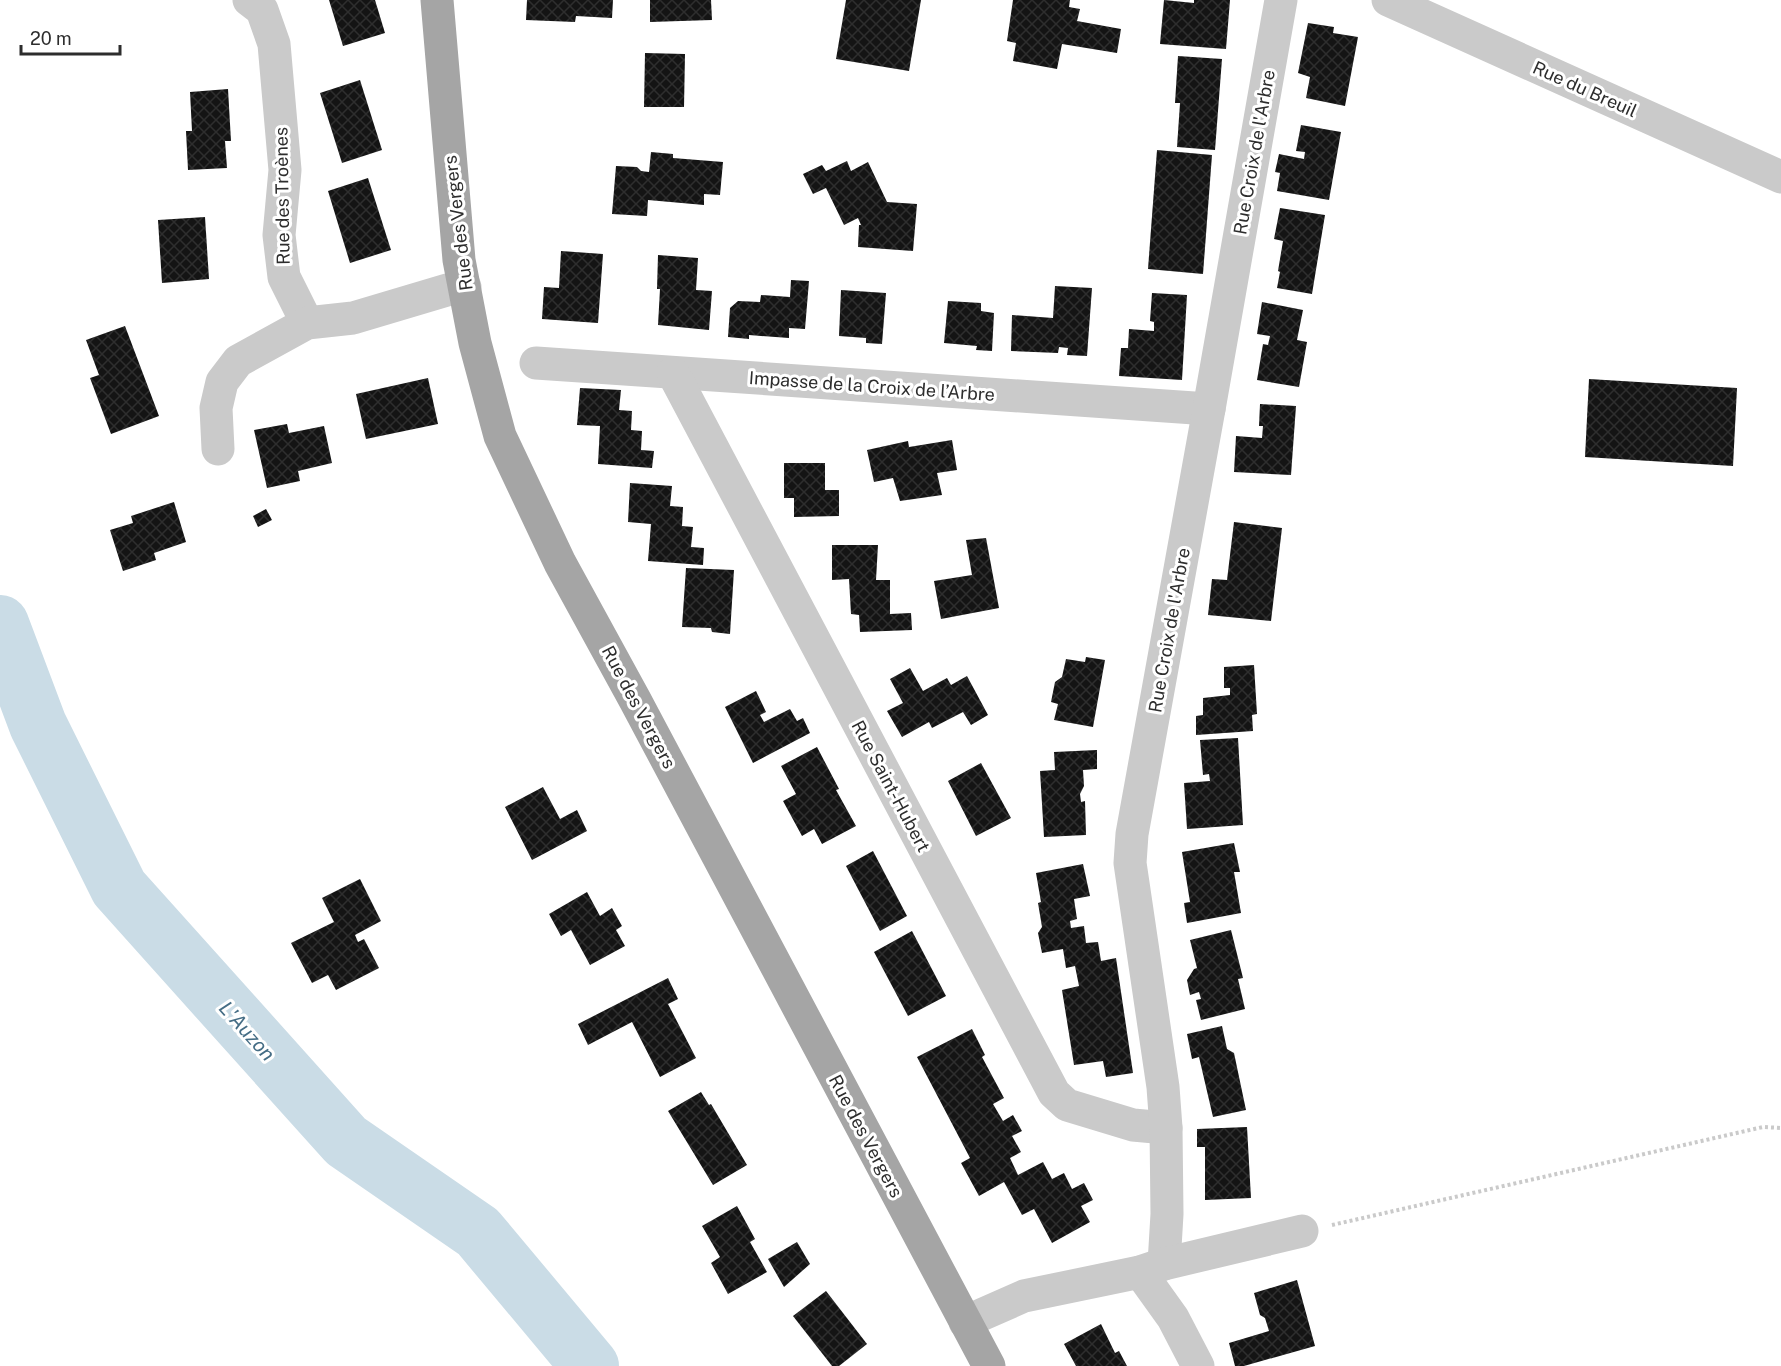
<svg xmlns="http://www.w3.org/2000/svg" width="1781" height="1366" font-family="'Public Sans',sans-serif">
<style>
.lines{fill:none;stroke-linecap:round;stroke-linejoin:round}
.river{stroke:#cadce6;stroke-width:58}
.building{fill:url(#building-cross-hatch)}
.path{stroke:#cacaca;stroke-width:4;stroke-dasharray:3 3;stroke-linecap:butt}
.minor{stroke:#cacaca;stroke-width:33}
.major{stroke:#a5a5a5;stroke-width:33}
.labels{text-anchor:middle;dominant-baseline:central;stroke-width:6;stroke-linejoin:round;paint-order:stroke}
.street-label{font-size:18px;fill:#2d2d2d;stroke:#fff}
.water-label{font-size:20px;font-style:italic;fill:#456d85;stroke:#fff}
</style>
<defs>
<pattern id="building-cross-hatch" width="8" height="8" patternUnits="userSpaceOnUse" patternTransform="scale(1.5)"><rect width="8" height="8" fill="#141414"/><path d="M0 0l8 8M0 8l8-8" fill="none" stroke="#2e2e2e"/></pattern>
</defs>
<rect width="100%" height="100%" fill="#fff"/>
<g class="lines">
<polyline class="river" points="0,624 38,725 119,888 346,1141 478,1232 590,1366"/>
</g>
<g class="building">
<polygon points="329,0 375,0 385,33 343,46"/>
<polygon points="527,0 613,0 612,18 576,16 575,22 526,20"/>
<polygon points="650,0 711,0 712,20 650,22"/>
<polygon points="846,0 921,0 909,71 836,59"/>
<polygon points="1013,0 1070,0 1069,7 1080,9 1077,21 1121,29 1117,53 1062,44 1057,69 1013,61 1016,43 1007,41"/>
<polygon points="1164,0 1194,3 1194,0 1230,0 1226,49 1160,44"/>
<polygon points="1308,23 1334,27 1333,33 1358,37 1345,106 1306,98 1310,77 1298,73"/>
<polygon points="645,53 685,54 684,107 644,107"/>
<polygon points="1178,56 1222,59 1215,150 1177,147 1180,103 1175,103"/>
<polygon points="360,80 382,150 342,163 320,93"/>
<polygon points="228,89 231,141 225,141 227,168 188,170 186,131 192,131 190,92"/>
<polygon points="1301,125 1341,132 1329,200 1277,191 1280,173 1275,172 1279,154 1304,159 1305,152 1296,151"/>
<polygon points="1157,150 1212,155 1203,274 1148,269"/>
<polygon points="651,152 673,154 673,158 723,162 720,195 704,194 704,205 648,200 647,216 612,214 616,166 637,167 641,171 649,172"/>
<polygon points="847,161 851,171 868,162 887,202 917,204 913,251 858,247 859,225 861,225 858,218 844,225 826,188 813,194 803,174 822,165 826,171"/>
<polygon points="368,178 391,250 350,263 328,191"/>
<polygon points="1280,208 1325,215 1312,294 1277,288 1280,272 1278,271 1283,241 1274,239"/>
<polygon points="205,217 209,279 162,283 158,220"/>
<polygon points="561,251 603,254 598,323 542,319 544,287 559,288"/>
<polygon points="658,255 698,258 696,290 712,291 709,330 658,325 660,289 657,289"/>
<polygon points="791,280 809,281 805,329 789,328 789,338 749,335 749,339 728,337 730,308 738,301 760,302 761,295 790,297"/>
<polygon points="1055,286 1092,288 1087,356 1067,355 1068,348 1059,347 1058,353 1011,351 1012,315 1053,318"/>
<polygon points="841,290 886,293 882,344 866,343 866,338 839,336"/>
<polygon points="1152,293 1187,295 1182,380 1119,376 1121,348 1128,348 1129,329 1154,331 1154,322 1150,321"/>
<polygon points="948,301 981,303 981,311 994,313 992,351 976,350 977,346 944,343"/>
<polygon points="1262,302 1303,310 1297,340 1307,342 1299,387 1257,380 1263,344 1268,345 1270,336 1257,334"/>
<polygon points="125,326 159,416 111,434 90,378 99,375 86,340"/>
<polygon points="428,378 438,424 366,439 356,394"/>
<polygon points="1589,379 1737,388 1733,466 1585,457"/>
<polygon points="580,388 621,390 619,410 632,411 631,430 642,431 641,450 654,451 652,468 598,464 600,426 577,425"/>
<polygon points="1260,404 1296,406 1291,475 1234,472 1236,436 1262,438 1263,426 1259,426"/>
<polygon points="287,424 289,433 324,426 332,463 298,471 300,481 267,488 254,430"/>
<polygon points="952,440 957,470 937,473 942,495 900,501 893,478 874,482 867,450 908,441 909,447"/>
<polygon points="784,463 825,463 825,490 839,490 839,516 794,517 794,498 784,498"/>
<polygon points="630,483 672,486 670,506 683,507 682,526 693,527 691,547 704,548 703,565 648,561 651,524 628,522"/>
<polygon points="174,502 186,542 154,553 156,560 123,571 110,530 133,523 131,516"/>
<polygon points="266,509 272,520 258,527 253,516"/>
<polygon points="1234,522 1282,528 1271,621 1208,615 1212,579 1227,580"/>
<polygon points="986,538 999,608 941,619 934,581 972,575 966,540"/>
<polygon points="832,545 878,545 876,580 890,580 890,614 911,613 912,630 860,632 859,615 851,614 849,579 832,580"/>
<polygon points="686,568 734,570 730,634 712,632 711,628 682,627"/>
<polygon points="1086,657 1105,660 1093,727 1054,720 1058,704 1051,702 1055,682 1062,677 1066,659 1085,662"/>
<polygon points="1254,665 1257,714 1252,715 1253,731 1196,735 1196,716 1203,715 1203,698 1230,695 1230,688 1224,688 1224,667"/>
<polygon points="910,668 923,691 947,678 951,685 967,676 988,715 971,725 963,712 932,728 929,722 902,737 887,711 903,703 890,679"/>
<polygon points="756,691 766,712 760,715 764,722 790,709 797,721 803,718 810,733 753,763 725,707"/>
<polygon points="1238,738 1243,825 1187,829 1184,783 1210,781 1209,774 1203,775 1200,740"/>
<polygon points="817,747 839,789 836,790 856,826 822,844 814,829 802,836 783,801 796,794 781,766"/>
<polygon points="1097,750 1097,769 1083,770 1084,786 1080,794 1081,802 1085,801 1086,835 1044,837 1040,771 1055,770 1054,752"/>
<polygon points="981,763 1011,818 976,836 948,781"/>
<polygon points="543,787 560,819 577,810 587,831 532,860 505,807"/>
<polygon points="1234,843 1240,872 1234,872 1241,913 1187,923 1184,903 1190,902 1182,852"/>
<polygon points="873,851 907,916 880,931 846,866"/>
<polygon points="1083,864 1090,896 1074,899 1077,919 1070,921 1071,928 1084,926 1086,943 1098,942 1101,961 1116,958 1133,1073 1106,1077 1103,1061 1074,1065 1062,990 1079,986 1075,966 1066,968 1063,949 1042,953 1038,933 1042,927 1038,903 1041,902 1036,873"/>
<polygon points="360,879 381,921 355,935 358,942 364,939 379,968 336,990 328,975 312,983 291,943 334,922 322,898"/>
<polygon points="587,892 600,916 612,908 622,926 616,930 625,946 590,965 571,930 561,936 549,914"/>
<polygon points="1231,930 1243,978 1238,979 1245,1009 1201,1020 1196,1000 1201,999 1199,992 1190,995 1187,980 1194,969 1197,968 1190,940"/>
<polygon points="912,931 946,996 908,1016 874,952"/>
<polygon points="668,978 678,999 668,1004 696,1058 660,1077 632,1022 588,1045 578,1024"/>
<polygon points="1222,1026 1227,1049 1234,1053 1246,1110 1213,1117 1199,1057 1192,1059 1187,1034"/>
<polygon points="972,1029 985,1055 982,1057 1004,1098 993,1104 1003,1121 1013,1115 1022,1131 1012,1136 1021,1152 1010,1158 1018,1175 1043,1162 1052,1179 1064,1173 1072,1189 1084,1183 1093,1200 1081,1206 1090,1222 1052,1243 1034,1209 1022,1215 1004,1182 979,1196 961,1163 970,1158 917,1057"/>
<polygon points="701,1092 709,1105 711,1104 747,1165 713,1185 668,1111"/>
<polygon points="1247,1127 1251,1198 1205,1200 1205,1147 1197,1147 1197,1129"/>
<polygon points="737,1206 755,1239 750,1242 767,1272 728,1294 711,1263 720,1257 702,1226"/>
<polygon points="797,1242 810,1264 784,1287 768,1259"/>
<polygon points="1297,1280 1315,1346 1244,1366 1235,1366 1229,1343 1269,1331 1265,1318 1260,1315 1254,1293"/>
<polygon points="826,1291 867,1344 839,1366 832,1366 793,1316"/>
<polygon points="1101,1324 1115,1353 1119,1351 1127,1366 1076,1366 1064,1344"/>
</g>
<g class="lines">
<polyline class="path" points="1332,1225 1763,1127 1781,1128"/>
<g class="minor">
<polyline points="249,0 262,10 274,44 285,170 279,235 284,277 307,323"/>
<polyline points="1388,0 1781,177"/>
<polyline points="536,363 1209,409"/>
<polyline points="673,373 1054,1093 1067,1105 1133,1125 1166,1128"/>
<polyline points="218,449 216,408 222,382 238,361 307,323 353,318 447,290 465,287"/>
<polyline points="1164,1264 1167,1214 1166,1128 1163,1087 1130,863 1132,834 1209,409 1281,0"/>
<polyline points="1140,1272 1173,1318 1198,1366"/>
<polyline points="965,1322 1024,1296 1140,1272 1164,1264 1302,1231"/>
</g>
<polyline class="major" points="437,0 459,260 475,343 500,436 560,563 635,700 989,1366"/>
</g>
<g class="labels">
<g class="street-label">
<text transform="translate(1585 89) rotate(24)">Rue du Breuil</text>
<text transform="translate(1254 152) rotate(-80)">Rue Croix de l'Arbre</text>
<text transform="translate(282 196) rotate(-91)">Rue des Troènes</text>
<text transform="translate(458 223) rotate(-97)">Rue des Vergers</text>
<text transform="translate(872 386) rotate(4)">Impasse de la Croix de l’Arbre</text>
<text transform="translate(1169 630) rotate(-80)">Rue Croix de l'Arbre</text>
<text transform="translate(639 707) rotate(62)">Rue des Vergers</text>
<text transform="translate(891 786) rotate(62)">Rue Saint-Hubert</text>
<text transform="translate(866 1136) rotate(62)">Rue des Vergers</text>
</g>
<g class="water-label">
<text transform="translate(247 1031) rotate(48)">L'Auzon</text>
</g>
</g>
<path d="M21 45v9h99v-9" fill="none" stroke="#2d2d2d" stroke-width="3"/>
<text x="30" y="45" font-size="18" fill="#2d2d2d" stroke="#ffffff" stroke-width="4.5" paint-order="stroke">20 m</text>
</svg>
